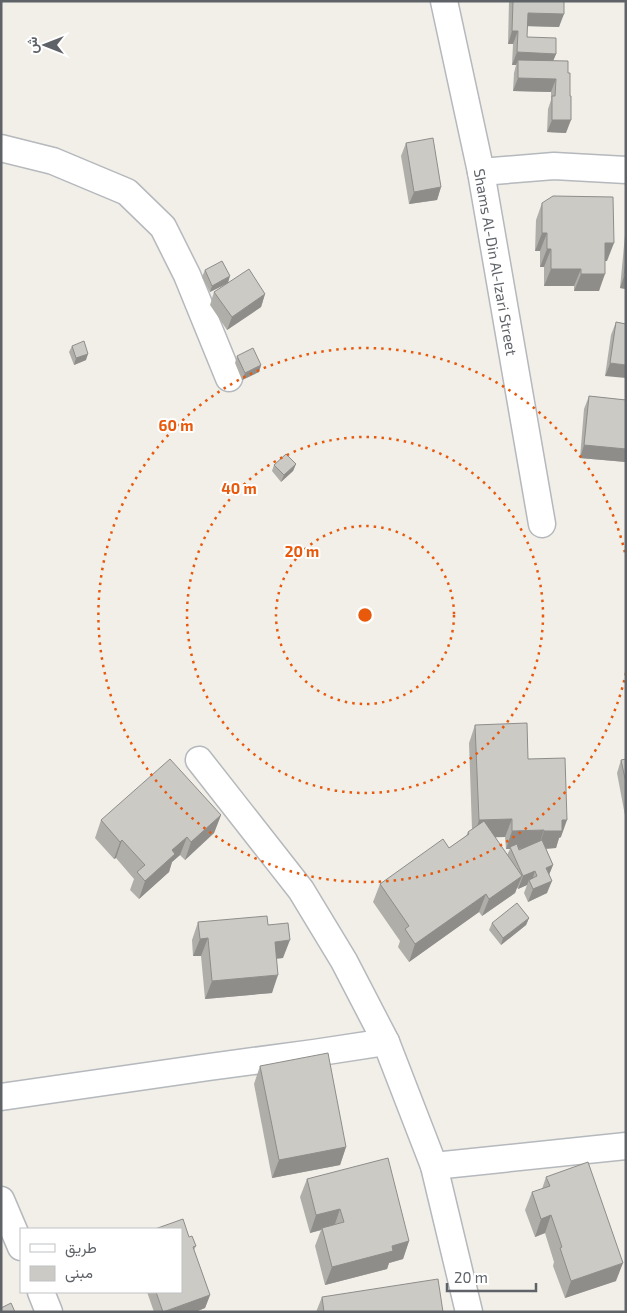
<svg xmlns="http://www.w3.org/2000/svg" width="627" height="1313" font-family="'Exo 2',Vazirmatn,sans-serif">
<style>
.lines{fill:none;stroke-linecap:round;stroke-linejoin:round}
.street-casing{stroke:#b5b8bc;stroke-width:29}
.street{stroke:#fff;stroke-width:26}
.wall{fill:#afaea9;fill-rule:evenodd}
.shaded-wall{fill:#8f8d8a}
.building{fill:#cccac5;stroke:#8f8d8a}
.ring{fill:none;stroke:#e8590c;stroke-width:2.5;stroke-dasharray:2.5 5}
.labels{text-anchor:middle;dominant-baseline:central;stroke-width:4;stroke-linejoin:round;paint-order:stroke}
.street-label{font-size:15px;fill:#5f6368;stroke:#fff}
.centre{fill:#e8590c;stroke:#fff;stroke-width:2.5}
.ring-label{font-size:15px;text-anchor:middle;font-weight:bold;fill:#e8590c;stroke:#fff;stroke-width:4;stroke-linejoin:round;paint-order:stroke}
</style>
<rect width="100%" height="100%" fill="#f1efe8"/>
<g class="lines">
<g class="street-casing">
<g id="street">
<polyline points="444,1 481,172 542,524"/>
<polyline points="1,148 53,161 127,192 163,227 187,275 229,378"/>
<polyline points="481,172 554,166 626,170"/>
<polyline points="199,760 301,890 344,961 386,1042 434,1166 469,1312"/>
<polyline points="1,1097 209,1067 314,1053 386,1042"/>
<polyline points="434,1166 626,1146"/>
<polyline points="1,1200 21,1247"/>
<polyline points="41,1292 49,1312"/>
</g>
</g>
<use href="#street" class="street"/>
</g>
<g class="wall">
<polygon points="509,1 564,1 559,27 527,26 527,37 556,54 553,61 566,133 547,132 548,109 551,100 551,92 513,91 514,73 516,65 512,65 513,44 508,44"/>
<polygon points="406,143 441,187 437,200 409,204 401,156"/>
<polygon points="542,203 607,261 605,261 599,291 574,291 574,286 544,286 544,267 540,267 540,251 535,251 536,220"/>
<polygon points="626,224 626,289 620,288"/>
<polygon points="205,270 228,283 210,292 202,277"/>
<polygon points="214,292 265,294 261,307 227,330 210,305"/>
<polygon points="616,322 626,324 605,376 611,335"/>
<polygon points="72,346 86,360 74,365 69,352"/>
<polygon points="237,356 261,365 259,372 242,380 235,363"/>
<polygon points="589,396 626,400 626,462 580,458 584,409"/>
<polygon points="296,464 293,471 281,482 272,471 274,465"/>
<path d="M 475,725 L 528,759 L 561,837 L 559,838 L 556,848 L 546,849 L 553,865 L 549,875 L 547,893 L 528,902 L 524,893 L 527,885 L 518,889 L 517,887 L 515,893 L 482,916 L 479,912 L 409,962 L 398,947 L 400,941 L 373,902 L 380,884 L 449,848 L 466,836 L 468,832 L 472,829 L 469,743 ZM 495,837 L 505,837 L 506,849 L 510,849 L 507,855 Z"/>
<polygon points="626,759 626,821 617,773 621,760"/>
<polygon points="221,815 214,833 185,860 180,855 172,862 169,872 139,899 130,890 134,879 116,858 114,859 95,838 101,820"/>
<polygon points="529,918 526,925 501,945 489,930 492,923"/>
<polygon points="198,922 268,925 283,958 276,959 272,993 205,999 201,956 193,956 192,940"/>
<polygon points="260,1066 346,1147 340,1165 272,1178 254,1084"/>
<polygon points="546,1177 616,1281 565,1298 553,1266 554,1262 545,1233 535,1237 525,1210 532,1192 542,1189"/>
<polygon points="307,1179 409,1241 403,1259 389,1263 387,1269 325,1285 315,1246 321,1230 310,1233 300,1197"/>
<polygon points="189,1237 196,1246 194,1250 210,1295 205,1308 195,1312 154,1312 147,1292 181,1292"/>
<polygon points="322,1297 443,1312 316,1312"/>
</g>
<g class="shaded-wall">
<polygon points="528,13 564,14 559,27 523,26"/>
<polygon points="512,31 518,31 513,44 508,44"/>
<polygon points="517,52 556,54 551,66 518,60 516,65 512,65"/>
<polygon points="518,78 556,79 551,92 513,91"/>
<polygon points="552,120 571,120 566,133 547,132"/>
<polygon points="441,187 437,200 409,204 414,192"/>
<polygon points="542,233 547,233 540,251 535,251"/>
<polygon points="605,243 614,243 607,261 599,261"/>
<polygon points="547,249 551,249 544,267 540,267"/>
<polygon points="551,269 581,269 574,286 544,286"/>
<polygon points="581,274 605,274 599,291 574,291"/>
<polygon points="230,276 228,283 210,292 212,286"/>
<polygon points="624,276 626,276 626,289 620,288"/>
<polygon points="265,294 261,307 227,330 232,317"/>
<polygon points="88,354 86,360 74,365 76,358"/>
<polygon points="610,363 626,365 626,378 605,376"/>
<polygon points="261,365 259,372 242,380 245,373"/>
<polygon points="584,445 626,449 626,462 580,458"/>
<polygon points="296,464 293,471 281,482 284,475"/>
<polygon points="221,815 214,833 185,860 191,842"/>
<polygon points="512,819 505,837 473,838 479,820"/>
<polygon points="562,820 567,820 561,837 559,838 556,848 538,849 544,831"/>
<polygon points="544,830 538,848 511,849 510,847 510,849 506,849 512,831"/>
<polygon points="187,837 180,855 172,862 169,872 139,899 145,881 172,850"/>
<polygon points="122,840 116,858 114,859 120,842"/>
<polygon points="553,865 548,877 546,868"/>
<polygon points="535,871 531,884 529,880 527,885 518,889 523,876"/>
<polygon points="522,876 515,893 482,916 489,899"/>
<polygon points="552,881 547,893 528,902 533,889"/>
<polygon points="486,894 479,912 409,962 415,944"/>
<polygon points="529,918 526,925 501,945 503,938"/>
<polygon points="208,938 201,956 193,956 200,939"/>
<polygon points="290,940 283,958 268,959 275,942"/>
<polygon points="278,975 272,993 205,999 212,981"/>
<polygon points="346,1147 340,1165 272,1178 279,1160"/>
<polygon points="340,1209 334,1227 322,1228 321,1230 310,1233 316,1215"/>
<polygon points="551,1215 545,1233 535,1237 541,1219"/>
<polygon points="409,1241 403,1259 389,1263 387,1269 325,1285 332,1267 392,1246"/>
<polygon points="623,1263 616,1281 565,1298 571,1281"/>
<polygon points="210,1295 205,1308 195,1312 164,1312"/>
</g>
<g class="building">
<polygon points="513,1 564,1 564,14 528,13 527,37 556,38 556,54 517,52 518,31 512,31"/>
<polygon points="518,60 568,61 568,73 570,73 570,96 571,96 571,120 552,120 552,96 555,96 556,79 518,78"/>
<polygon points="433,138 441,187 414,192 406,143"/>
<polygon points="553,196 613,197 614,243 605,243 605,274 581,274 581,269 551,269 551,249 547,249 547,233 542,233 542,203"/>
<polygon points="222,261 230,276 212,286 205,270"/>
<polygon points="626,261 626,276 624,276"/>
<polygon points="249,269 265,294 232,317 214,292"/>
<polygon points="616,322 626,324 626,365 610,363"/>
<polygon points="84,341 88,354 76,358 72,346"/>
<polygon points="253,348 261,365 245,373 237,356"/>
<polygon points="589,396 626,400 626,449 584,445"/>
<polygon points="286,454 296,464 284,475 274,465"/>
<polygon points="527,723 528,759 565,758 567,820 562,820 562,831 544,831 544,830 512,831 512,819 479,820 475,725"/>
<polygon points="170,759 221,815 191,842 187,837 172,850 175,854 145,881 137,872 145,865 122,840 120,842 101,820"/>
<polygon points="626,759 626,783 621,760"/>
<polygon points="484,821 522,876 489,899 486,894 415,944 405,929 409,926 380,884 443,839 449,848 469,834 468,832"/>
<polygon points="542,840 553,865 546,868 552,881 533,889 529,880 537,876 535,871 523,876 510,847 517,844 519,850"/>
<polygon points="517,903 529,918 503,938 492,923"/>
<polygon points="267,916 268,925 288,923 290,940 275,942 278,975 212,981 208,938 200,939 198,922"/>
<polygon points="328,1053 346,1147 279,1160 260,1066"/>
<polygon points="388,1158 409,1241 392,1246 393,1251 332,1267 322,1228 344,1222 340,1209 316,1215 307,1179"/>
<polygon points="588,1162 623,1263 571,1281 560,1248 562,1247 551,1215 541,1219 532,1192 550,1186 546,1177"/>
<polygon points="183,1219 189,1237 192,1236 196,1246 193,1247 210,1295 163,1312 156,1292 181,1292 181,1229 155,1229"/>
<polygon points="438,1279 443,1312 324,1312 322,1297"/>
<polygon points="11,1303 15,1312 1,1312 1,1308"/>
</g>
<g class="ring">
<circle cx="365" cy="615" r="89"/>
<circle cx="365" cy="615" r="178"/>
<path d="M626 673A267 267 0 1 1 626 557"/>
</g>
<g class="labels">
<g class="street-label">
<text transform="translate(496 262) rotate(80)">Shams Al-Din Al-Izari Street</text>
</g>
</g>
<circle cx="365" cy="615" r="8" class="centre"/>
<g class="ring-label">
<text x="176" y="431">60 m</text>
<text x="239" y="494">40 m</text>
<text x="302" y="557">20 m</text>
</g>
<rect width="627" height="1313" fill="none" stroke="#5f6368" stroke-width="5"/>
<rect x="20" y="1228" width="162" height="65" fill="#ffffff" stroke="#bfc1c3"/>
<rect x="30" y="1244" width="25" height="8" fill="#ffffff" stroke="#bfc1c3"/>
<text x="65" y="1253" font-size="15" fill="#5f6368">طريق</text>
<rect x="30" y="1266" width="25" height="15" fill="#cccac5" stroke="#bfc1c3"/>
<text x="65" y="1278" font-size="15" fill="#5f6368">مبنى</text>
<g transform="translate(45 45) rotate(270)" stroke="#ffffff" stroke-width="4" paint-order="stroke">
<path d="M0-4L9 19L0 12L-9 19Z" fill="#5f6368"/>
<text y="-8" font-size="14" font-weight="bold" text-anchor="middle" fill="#5f6368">ش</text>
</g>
<path d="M447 1283v8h89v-8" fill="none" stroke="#5f6368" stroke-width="2.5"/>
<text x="454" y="1283" font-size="15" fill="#5f6368" stroke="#ffffff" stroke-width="4" paint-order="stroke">20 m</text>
</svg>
